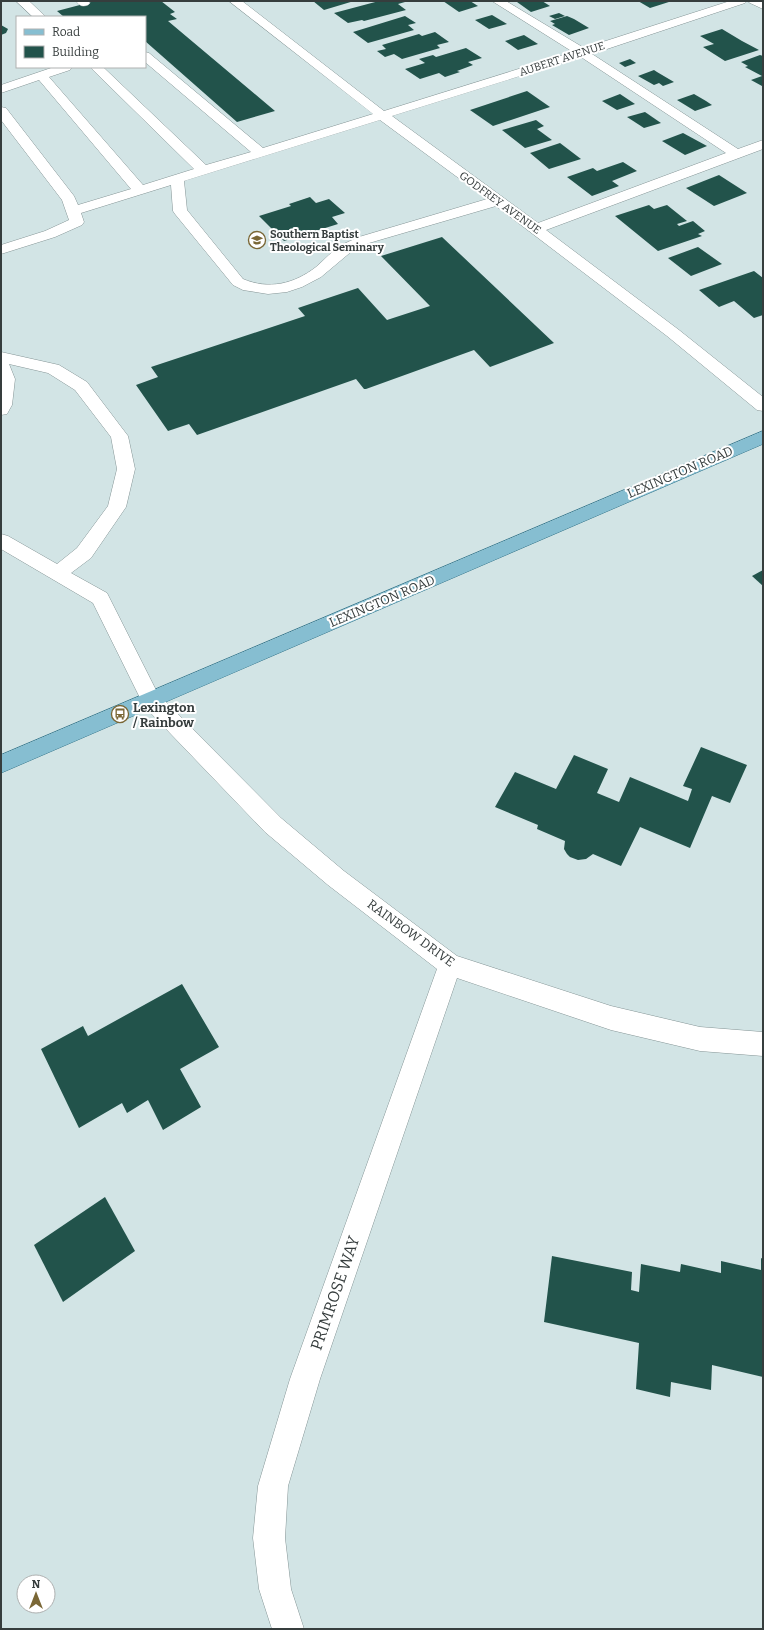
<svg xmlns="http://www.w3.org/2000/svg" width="764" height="1630" font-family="Bitter,serif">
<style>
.building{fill:#22534b}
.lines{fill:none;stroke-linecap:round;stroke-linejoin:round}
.minor-casing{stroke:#859596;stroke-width:1}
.major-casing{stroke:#35758a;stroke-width:1}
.minor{fill:#fff;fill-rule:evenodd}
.major{fill:#86bed1;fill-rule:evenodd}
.labels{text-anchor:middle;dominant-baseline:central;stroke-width:4;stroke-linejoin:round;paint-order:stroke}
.far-street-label{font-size:11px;fill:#363d3d;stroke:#fff}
.far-poi-label{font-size:11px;font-weight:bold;fill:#363d3d;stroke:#fff;text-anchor:start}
.street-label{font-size:13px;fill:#363d3d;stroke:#fff}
.poi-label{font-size:13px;font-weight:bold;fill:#363d3d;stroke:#fff;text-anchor:start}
.near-street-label{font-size:16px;fill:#363d3d;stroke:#fff}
</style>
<rect width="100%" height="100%" fill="#d2e4e5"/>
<g class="building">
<polygon points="95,1 161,1 175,12 170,14 177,19 168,21 275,111 237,122 145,41 145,17 64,17 57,11"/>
<polygon points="313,1 354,1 324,10"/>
<polygon points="379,1 403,1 405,2 398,4 406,10 364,21 362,20 348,23 334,13"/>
<polygon points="443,1 470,1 478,6 459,12"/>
<polygon points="519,1 542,1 550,6 531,12 517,2"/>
<polygon points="638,1 672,1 650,8"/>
<polygon points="559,13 565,16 555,19 549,16"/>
<polygon points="492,15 507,24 489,29 475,20"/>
<polygon points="405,16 416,23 408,25 414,30 368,43 353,32"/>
<polygon points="567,16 574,19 589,28 569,35 552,25 555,24 550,21"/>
<polygon points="1,25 8,29 6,33 1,35"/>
<polygon points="722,29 742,41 759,50 725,61 703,47 714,44 700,36"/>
<polygon points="435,32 449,42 437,45 440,48 402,59 394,54 385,57 377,51 386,49 382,45 419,34 422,36"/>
<polygon points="524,35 538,44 518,50 505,41"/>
<polygon points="466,48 482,58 468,62 473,65 457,71 460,72 445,77 439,73 420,79 405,69 425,63 419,59 433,55 436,57"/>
<polygon points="760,55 763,56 762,86 751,80 762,76 745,67 748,66 741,62"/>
<polygon points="630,59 636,63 625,67 619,63"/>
<polygon points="654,70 657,72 674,82 663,86 659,83 654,85 638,76"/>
<polygon points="527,91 550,107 493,126 470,110"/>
<polygon points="620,94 635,104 617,110 602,101"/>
<polygon points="694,94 706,101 712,105 695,111 677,100"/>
<polygon points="645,112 661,123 644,128 627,117"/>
<polygon points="536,120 544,126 537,129 552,140 525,148 502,130"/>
<polygon points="683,133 707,146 685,155 662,141"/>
<polygon points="560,143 581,159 549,169 530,153"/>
<polygon points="623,162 637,171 612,181 619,186 592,196 567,177 593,168 597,171"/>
<polygon points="719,175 747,193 714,206 686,188"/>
<polygon points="310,197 316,203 329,199 345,213 332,217 338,224 284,241 259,216 291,206 289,204"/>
<polygon points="649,205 654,209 667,205 687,221 677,224 679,226 693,221 705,231 698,234 702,236 658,251 615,216"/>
<polygon points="442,237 554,343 490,367 474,350 366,389 364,389 356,379 197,435 189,424 168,431 136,385 158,377 151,367 305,316 298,308 358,288 387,320 430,306 381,256"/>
<polygon points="698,247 722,264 691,276 668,258"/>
<polygon points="754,271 763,278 763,315 754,318 734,301 719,307 699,290"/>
<polygon points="763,570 763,586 752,576"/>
<polygon points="701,747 747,765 730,803 712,796 690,848 640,827 621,866 593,854 586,859 578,860 570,857 567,854 564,849 565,841 537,829 538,825 495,807 515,772 556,789 574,755 608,769 597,793 619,802 630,777 688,801 692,789 683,786"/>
<polygon points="182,984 219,1047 180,1069 201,1107 163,1130 148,1100 127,1113 122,1103 79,1128 41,1049 83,1026 88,1036"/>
<polygon points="105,1197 135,1251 63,1302 34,1245"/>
<polygon points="552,1256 632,1272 631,1290 639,1292 641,1264 680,1272 681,1264 721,1273 721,1261 761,1270 761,1258 763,1259 763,1377 712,1365 711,1390 671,1382 670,1397 636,1389 639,1343 544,1322"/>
</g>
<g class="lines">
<g class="minor-casing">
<g id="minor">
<polygon points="16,1 29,1 46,17 33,17"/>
<path d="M 76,1 L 88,1 L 90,3 L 88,5 C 82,7 80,6 76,1 Z"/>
<path d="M 229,1 L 242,1 L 384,111 L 573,52 L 492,1 L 506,1 L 584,48 L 730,1 L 747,1 L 745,3 L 592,54 L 738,149 L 763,140 L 763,149 L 546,230 L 679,330 L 763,397 L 763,411 L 757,410 L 667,336 L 496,206 L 369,243 L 352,251 L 321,277 L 302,287 L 287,292 L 268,294 L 243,290 L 233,285 L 175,214 L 173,211 L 171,185 L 81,213 L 84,222 L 82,225 L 55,237 L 1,254 L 1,245 L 45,231 L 69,220 L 62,200 L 1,120 L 1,107 L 6,108 L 74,196 L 78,205 L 131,189 L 39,80 L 1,93 L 1,85 L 54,67 L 72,67 L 70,70 L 49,77 L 143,185 L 194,169 L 90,67 L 103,67 L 206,165 L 251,152 L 145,62 L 145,52 L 149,53 L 263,148 L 373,114 ZM 581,57 L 726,153 L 538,223 L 392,116 ZM 380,120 L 487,199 L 359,237 C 353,240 347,242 342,245 C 332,251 324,260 316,267 C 294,284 269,290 243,279 L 187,210 L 184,181 Z"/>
<polygon points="748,1 763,1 763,9 750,3"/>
<polygon points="1,352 59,365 87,382 128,436 135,469 126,507 91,558 71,573 107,593 158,694 281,818 344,871 457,956 611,1006 700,1027 763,1032 763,1056 700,1051 611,1030 457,978 320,1379 288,1486 285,1538 291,1589 304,1629 272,1629 259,1589 253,1538 258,1486 290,1379 437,969 328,885 265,832 144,706 93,603 1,549 1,534 8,536 57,564 77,548 108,506 117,469 111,437 75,390 48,373 9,364 15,379 12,405 7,414 1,415"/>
</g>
</g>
<g class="major-casing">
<polygon id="major" points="763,431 763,444 1,773 1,755"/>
</g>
<use href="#minor" class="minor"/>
<use href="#major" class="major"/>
</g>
<defs>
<g id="university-ring" transform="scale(0.9)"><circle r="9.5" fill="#fff" stroke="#7a6736" stroke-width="1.5"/><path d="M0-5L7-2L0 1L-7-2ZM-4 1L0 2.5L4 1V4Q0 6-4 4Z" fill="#7a6736"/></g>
<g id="bus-ring" transform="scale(0.9)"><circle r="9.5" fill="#fff" stroke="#7a6736" stroke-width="1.5"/><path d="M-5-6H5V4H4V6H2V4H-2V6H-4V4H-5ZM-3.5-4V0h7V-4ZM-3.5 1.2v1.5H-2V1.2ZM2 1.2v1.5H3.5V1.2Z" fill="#7a6736"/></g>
</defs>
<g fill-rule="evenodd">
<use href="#university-ring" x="257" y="240"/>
<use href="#bus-ring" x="120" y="714"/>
</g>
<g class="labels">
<g class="far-street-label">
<text transform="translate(562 59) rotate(-18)">AUBERT AVENUE</text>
<text transform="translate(500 203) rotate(36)">GODFREY AVENUE</text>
</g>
<g class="far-poi-label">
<text x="270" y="234">Southern Baptist<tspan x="270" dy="13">Theological Seminary</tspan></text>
</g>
<g class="street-label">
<text transform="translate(680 472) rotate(-23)">LEXINGTON ROAD</text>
<text transform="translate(382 601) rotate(-23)">LEXINGTON ROAD</text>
<text transform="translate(411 933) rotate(36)">RAINBOW DRIVE</text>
</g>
<g class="poi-label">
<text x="133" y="707">Lexington<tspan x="133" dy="15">/ Rainbow</tspan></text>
</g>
<g class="near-street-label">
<text transform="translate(335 1293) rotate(-71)">PRIMROSE WAY</text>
</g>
</g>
<rect width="764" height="1630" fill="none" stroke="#363d3d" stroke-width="4"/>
<rect x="16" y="16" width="130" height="52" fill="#ffffff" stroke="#afb1b1"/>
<rect x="24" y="29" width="20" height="6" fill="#86bed1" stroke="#afb1b1"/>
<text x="52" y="36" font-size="12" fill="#363d3d">Road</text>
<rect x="24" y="46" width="20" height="12" fill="#22534b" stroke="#afb1b1"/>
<text x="52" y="56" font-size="12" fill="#363d3d">Building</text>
<g transform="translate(36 1594)"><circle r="19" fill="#ffffff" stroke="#afb1b1"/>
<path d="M0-3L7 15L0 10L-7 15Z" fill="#7a6736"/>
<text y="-6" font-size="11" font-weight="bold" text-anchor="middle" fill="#363d3d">N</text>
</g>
</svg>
